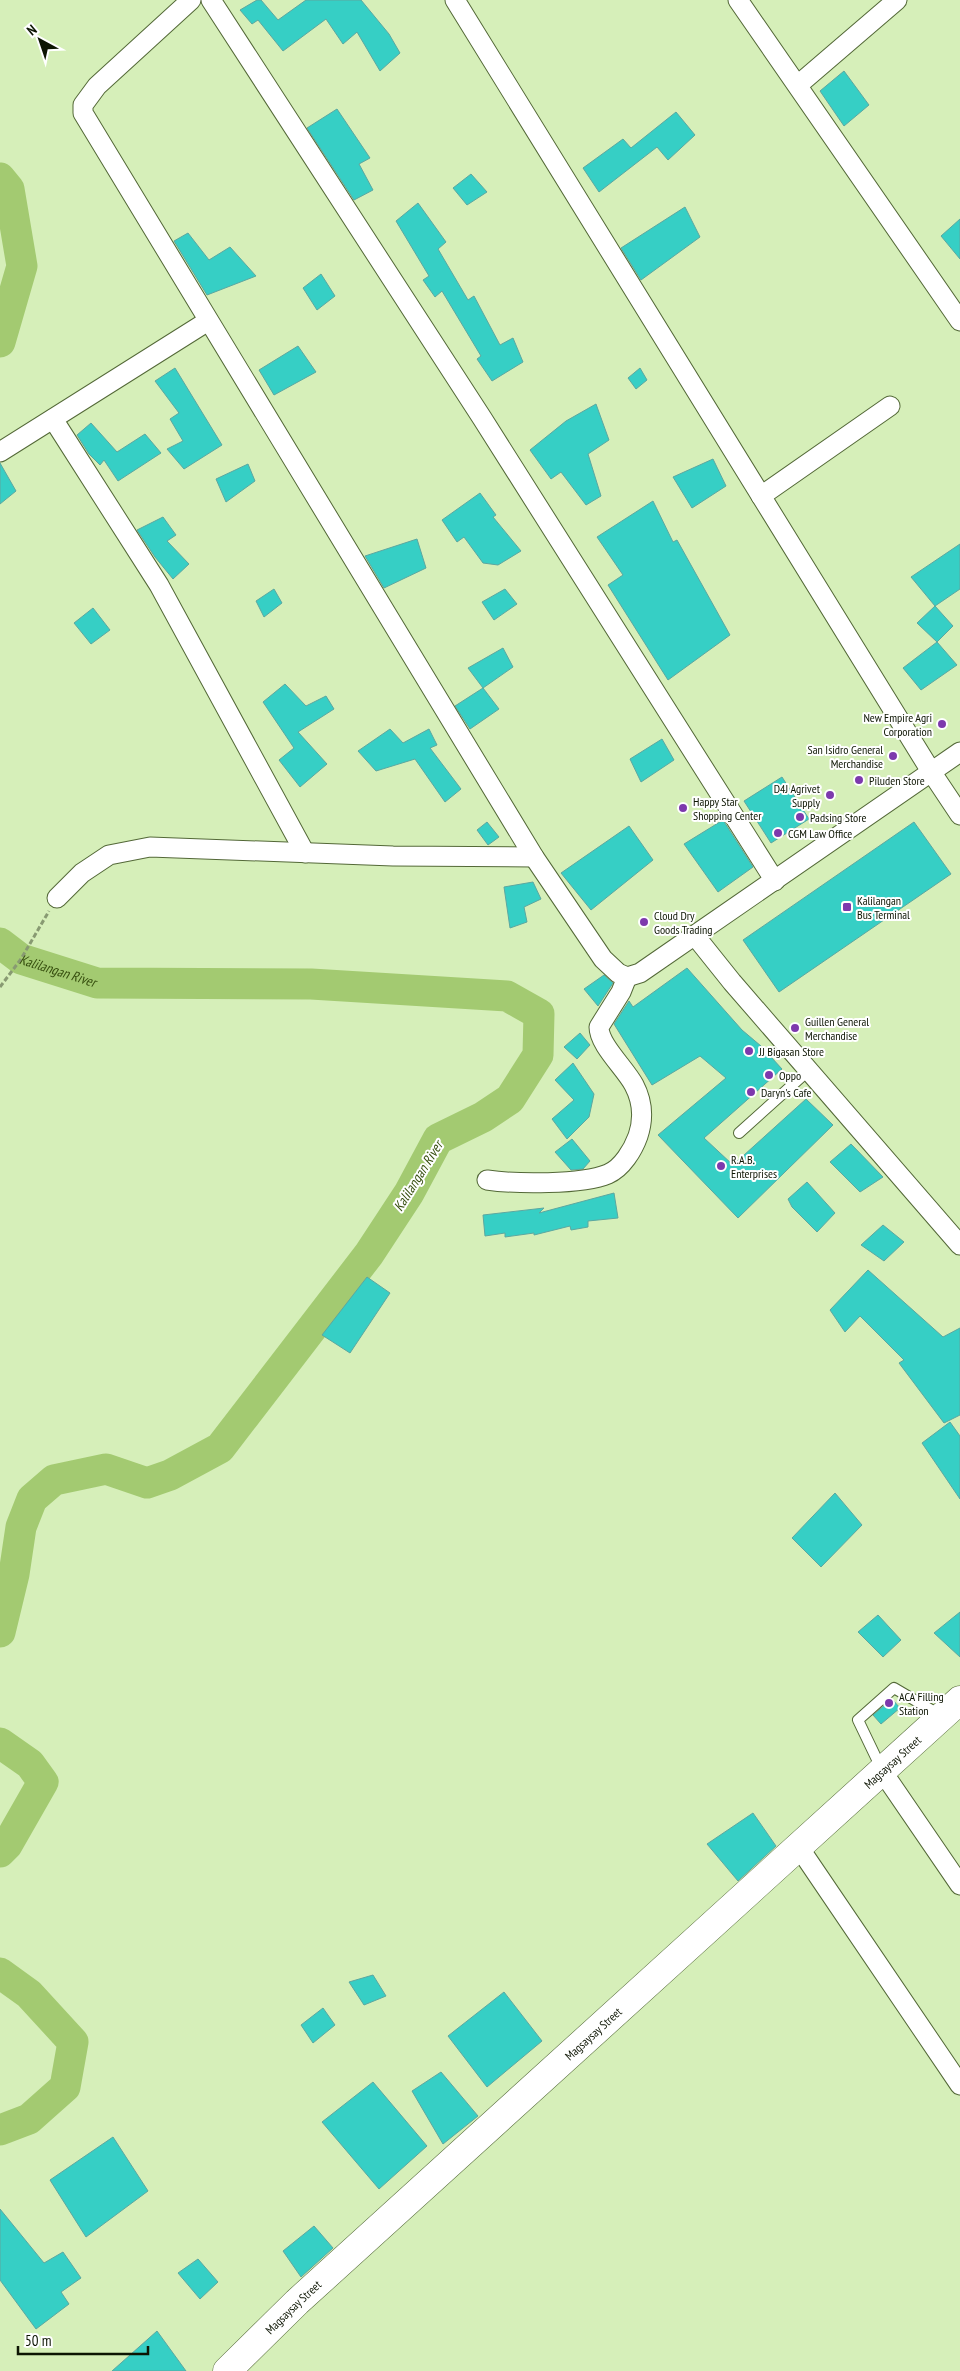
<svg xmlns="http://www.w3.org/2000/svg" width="960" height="2371" font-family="'PT Sans Narrow',sans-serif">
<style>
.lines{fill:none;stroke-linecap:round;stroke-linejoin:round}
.river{stroke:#a3ca71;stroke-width:31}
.building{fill:#36cfc5;stroke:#5ca7a0}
.lane-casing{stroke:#536837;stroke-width:12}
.street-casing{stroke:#536837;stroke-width:21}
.primary-casing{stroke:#536837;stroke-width:29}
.path{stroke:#889a72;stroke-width:3;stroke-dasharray:5 2.5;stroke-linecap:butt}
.lane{stroke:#fff;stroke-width:10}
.street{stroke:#fff;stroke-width:19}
.primary{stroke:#fff;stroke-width:28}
.poi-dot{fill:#7d39ad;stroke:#fff;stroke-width:2}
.labels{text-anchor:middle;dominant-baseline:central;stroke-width:4;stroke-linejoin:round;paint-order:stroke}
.poi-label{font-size:12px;fill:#0d1503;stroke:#fff;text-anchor:start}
.street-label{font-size:12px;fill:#0d1503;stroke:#fff}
.water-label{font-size:14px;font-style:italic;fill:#374f0f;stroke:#fff}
</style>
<rect width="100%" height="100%" fill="#d6efb9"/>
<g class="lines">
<g class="river">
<polyline points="0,178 9,189 22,266 0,342"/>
<path id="s1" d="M 0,943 L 21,959 L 97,983 L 311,984 L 507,996 L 539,1014 L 538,1055 L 510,1099 L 483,1117 L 438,1139 L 409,1193 L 369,1254 L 220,1448 L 170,1475 L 147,1483 L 106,1469 L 54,1480 L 32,1499 L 21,1527 L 14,1574 L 0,1632"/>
<polyline points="0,1743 30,1764 43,1782 7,1845 0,1852"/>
<polyline points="0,1973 29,1994 73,2042 65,2087 29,2119 0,2130"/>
</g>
</g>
<g class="building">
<polygon points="257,0 261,0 278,20 306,0 361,0 389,34 400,53 380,71 357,32 343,44 326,19 283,51 258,20 252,24 240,10"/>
<polygon points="844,71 869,105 844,126 820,91"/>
<polygon points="337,109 370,158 359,164 373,190 354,200 307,128"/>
<polygon points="676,112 695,135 668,160 657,147 599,192 583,168 623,139 631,148"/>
<polygon points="471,174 487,192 467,205 453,188"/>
<polygon points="418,203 446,242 438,249 468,300 474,296 500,345 513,338 523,362 492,381 477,359 481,356 442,291 435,297 423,280 429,276 396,221"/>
<polygon points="685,207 700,237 641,280 621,248"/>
<polygon points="960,219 960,259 941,236"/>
<polygon points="188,233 209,260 230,247 256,276 207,295 174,241"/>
<polygon points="321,274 335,296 317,310 303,288"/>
<polygon points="298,346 316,372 274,395 259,370"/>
<polygon points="175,368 222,445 184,469 167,449 183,441 170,419 179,413 155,381"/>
<polygon points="640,368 647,380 636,389 628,378"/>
<polygon points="596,404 609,440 588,454 601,496 586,505 561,472 551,479 530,450 566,421"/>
<polygon points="91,423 117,452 145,434 161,453 118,481 104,460 100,465 89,454 77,435"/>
<polygon points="713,459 726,486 692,508 673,477"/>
<polygon points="0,463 16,491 0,504"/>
<polygon points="248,464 255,481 226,502 216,479"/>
<polygon points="480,493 496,515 493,517 521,551 498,565 483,563 464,537 457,542 442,520"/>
<polygon points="653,501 673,542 677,540 730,635 668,680 608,585 623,575 597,537"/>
<polygon points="163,517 176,535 167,541 189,564 173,579 155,557 137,530"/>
<polygon points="417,539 426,568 384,588 365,556"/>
<polygon points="960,544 960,589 935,606 911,577"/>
<polygon points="274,589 282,603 264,617 256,601"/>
<polygon points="505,589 517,604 494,620 482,602"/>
<polygon points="935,606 953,626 937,642 917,623"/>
<polygon points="93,608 110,630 91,644 74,623"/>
<polygon points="937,642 957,665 921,690 903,668"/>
<polygon points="503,648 513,667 483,688 468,668"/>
<polygon points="285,684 306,706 326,696 334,709 298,732 327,764 300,787 279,760 294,748 263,702"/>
<polygon points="483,688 499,709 470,729 455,706"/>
<polygon points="390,729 403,743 429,729 437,745 430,748 461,789 445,802 415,759 376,771 358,751"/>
<polygon points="662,739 674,760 641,782 630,759"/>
<polygon points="782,777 809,819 771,843 744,801"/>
<polygon points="723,820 753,867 718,892 684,844"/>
<polygon points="487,822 499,837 488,845 477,830"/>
<polygon points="914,822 951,874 779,992 743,940"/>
<polygon points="629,826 653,860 591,910 561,873"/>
<polygon points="533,882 541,899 524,907 527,922 510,928 504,887"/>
<polygon points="687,968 742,1030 761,1046 782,1069 704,1138 733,1165 806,1099 833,1125 738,1218 658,1135 726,1078 700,1056 652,1085 614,1024 629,1001 633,1007"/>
<polygon points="604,975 613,983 598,1006 584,989"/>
<polygon points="580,1033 590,1045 577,1059 564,1047"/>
<polygon points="573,1063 594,1094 589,1117 567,1139 552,1119 574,1100 555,1080"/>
<polygon points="572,1139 590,1161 583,1169 571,1170 555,1152"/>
<polygon points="851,1144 883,1177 860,1192 830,1162"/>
<polygon points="807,1182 835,1213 817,1232 792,1207 788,1199"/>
<polygon points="614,1193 618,1218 588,1221 588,1227 571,1230 570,1226 534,1235 534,1233 505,1237 505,1233 485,1236 483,1215 544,1208 539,1213"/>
<polygon points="883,1225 904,1242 884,1261 861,1245"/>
<polygon points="868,1270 943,1337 960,1328 960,1415 944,1423 899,1363 904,1360 860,1316 845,1332 830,1310"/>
<polygon points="367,1277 390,1293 350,1353 322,1335"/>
<polygon points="950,1422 960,1436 960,1499 922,1443"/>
<polygon points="835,1493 862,1525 821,1567 792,1538"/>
<polygon points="960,1612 960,1657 934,1633"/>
<polygon points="878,1615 901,1640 883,1657 858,1632"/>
<polygon points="892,1699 900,1708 881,1724 873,1715"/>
<polygon points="753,1813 776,1846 738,1881 707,1844"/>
<polygon points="373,1975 386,1996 364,2005 349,1982"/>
<polygon points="504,1992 542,2041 487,2087 448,2036"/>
<polygon points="323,2008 335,2025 313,2043 301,2025"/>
<polygon points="441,2072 478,2116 443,2144 412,2091"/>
<polygon points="373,2082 427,2146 379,2189 322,2122"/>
<polygon points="113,2137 148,2191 86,2237 50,2180"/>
<polygon points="0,2209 44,2263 63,2252 81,2278 61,2292 69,2304 36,2329 0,2280"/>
<polygon points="314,2226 333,2248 301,2277 283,2251"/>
<polygon points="198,2259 218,2282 200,2299 178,2273"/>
<polygon points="157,2331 186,2371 112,2371"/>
</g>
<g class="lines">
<g class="lane-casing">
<g id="lane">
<polyline points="739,1133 809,1070"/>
<polyline points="882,1770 858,1720 894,1688 940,1715"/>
</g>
</g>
<g class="street-casing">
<g id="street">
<polyline points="191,0 97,86 83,105 83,113 534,857 603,959 618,973 627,977 640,973 960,752"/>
<polyline points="211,0 482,418 775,881"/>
<polyline points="455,0 932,773 960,815"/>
<polyline points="738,0 960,321"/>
<polyline points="798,85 897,0"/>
<polyline points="53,419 159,585 305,853"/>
<polyline points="0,452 208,321"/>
<polyline points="761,496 890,406"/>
<polyline points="57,898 82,873 109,855 150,847 393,856 534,857"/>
<polyline points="696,937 732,982 960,1245"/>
<path d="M 487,1180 C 515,1184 582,1185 608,1174 C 622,1168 633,1150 638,1136 C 644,1118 643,1102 634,1085 C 625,1068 599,1045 599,1027 L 621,992 L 627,977"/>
<polyline points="882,1771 960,1885"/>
<polyline points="798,1846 960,2085"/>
</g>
</g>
<g class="primary-casing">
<g id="primary">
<path id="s2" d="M 227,2371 L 297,2302 L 960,1700"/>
</g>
</g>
<polyline class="path" points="0,987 21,959 49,911"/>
<use href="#lane" class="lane"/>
<use href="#street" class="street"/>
<use href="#primary" class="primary"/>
</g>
<g class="poi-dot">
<circle cx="942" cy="724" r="5"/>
<circle cx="893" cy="756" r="5"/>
<circle cx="859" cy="780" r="5"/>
<circle cx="830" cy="795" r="5"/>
<circle cx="683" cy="808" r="5"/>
<circle cx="800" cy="817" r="5"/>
<circle cx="778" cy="833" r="5"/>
<rect x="842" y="902" width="10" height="10" rx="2.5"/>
<circle cx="644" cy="922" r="5"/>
<circle cx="795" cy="1028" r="5"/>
<circle cx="749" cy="1051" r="5"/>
<circle cx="769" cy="1075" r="5"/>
<circle cx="751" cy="1092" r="5"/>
<circle cx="721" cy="1166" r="5"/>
<circle cx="889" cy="1703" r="5"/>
</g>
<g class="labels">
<g class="poi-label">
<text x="932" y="717" text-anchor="end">New Empire Agri<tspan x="932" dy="14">Corporation</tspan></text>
<text x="883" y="749" text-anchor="end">San Isidro General<tspan x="883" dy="14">Merchandise</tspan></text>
<text x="869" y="780">Piluden Store</text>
<text x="820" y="788" text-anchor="end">D4J Agrivet<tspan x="820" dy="14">Supply</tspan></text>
<text x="693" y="801">Happy Star<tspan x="693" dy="14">Shopping Center</tspan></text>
<text x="810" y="817">Padsing Store</text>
<text x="788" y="833">CGM Law Office</text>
<text x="857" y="900">Kalilangan<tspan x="857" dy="14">Bus Terminal</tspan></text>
<text x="654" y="915">Cloud Dry<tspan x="654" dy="14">Goods Trading</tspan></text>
<text x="805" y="1021">Guillen General<tspan x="805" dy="14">Merchandise</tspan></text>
<text x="759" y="1051">JJ Bigasan Store</text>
<text x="779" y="1075">Oppo</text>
<text x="761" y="1092">Daryn's Cafe</text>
<text x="731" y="1159">R.A.B.<tspan x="731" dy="14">Enterprises</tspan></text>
<text x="899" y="1696">ACA Filling<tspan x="899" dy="14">Station</tspan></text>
</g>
<g class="street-label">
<text stroke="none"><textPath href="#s2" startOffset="902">Magsaysay Street</textPath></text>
<text stroke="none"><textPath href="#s2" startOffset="498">Magsaysay Street</textPath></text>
<text stroke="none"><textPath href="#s2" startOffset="92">Magsaysay Street</textPath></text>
</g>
<g class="water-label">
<text stroke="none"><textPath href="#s1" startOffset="65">Kalilangan River</textPath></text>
<text transform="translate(418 1176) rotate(-58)">Kalilangan River</text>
</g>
</g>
<g transform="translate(40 40) rotate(320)" stroke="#ffffff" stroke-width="4" paint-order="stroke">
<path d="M0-4L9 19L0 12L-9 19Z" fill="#0d1503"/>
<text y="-8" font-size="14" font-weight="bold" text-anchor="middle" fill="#0d1503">N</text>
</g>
<path d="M18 2346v8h130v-8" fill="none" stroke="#0d1503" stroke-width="2.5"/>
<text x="25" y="2346" font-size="15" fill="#0d1503" stroke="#ffffff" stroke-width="4" paint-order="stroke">50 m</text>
</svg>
